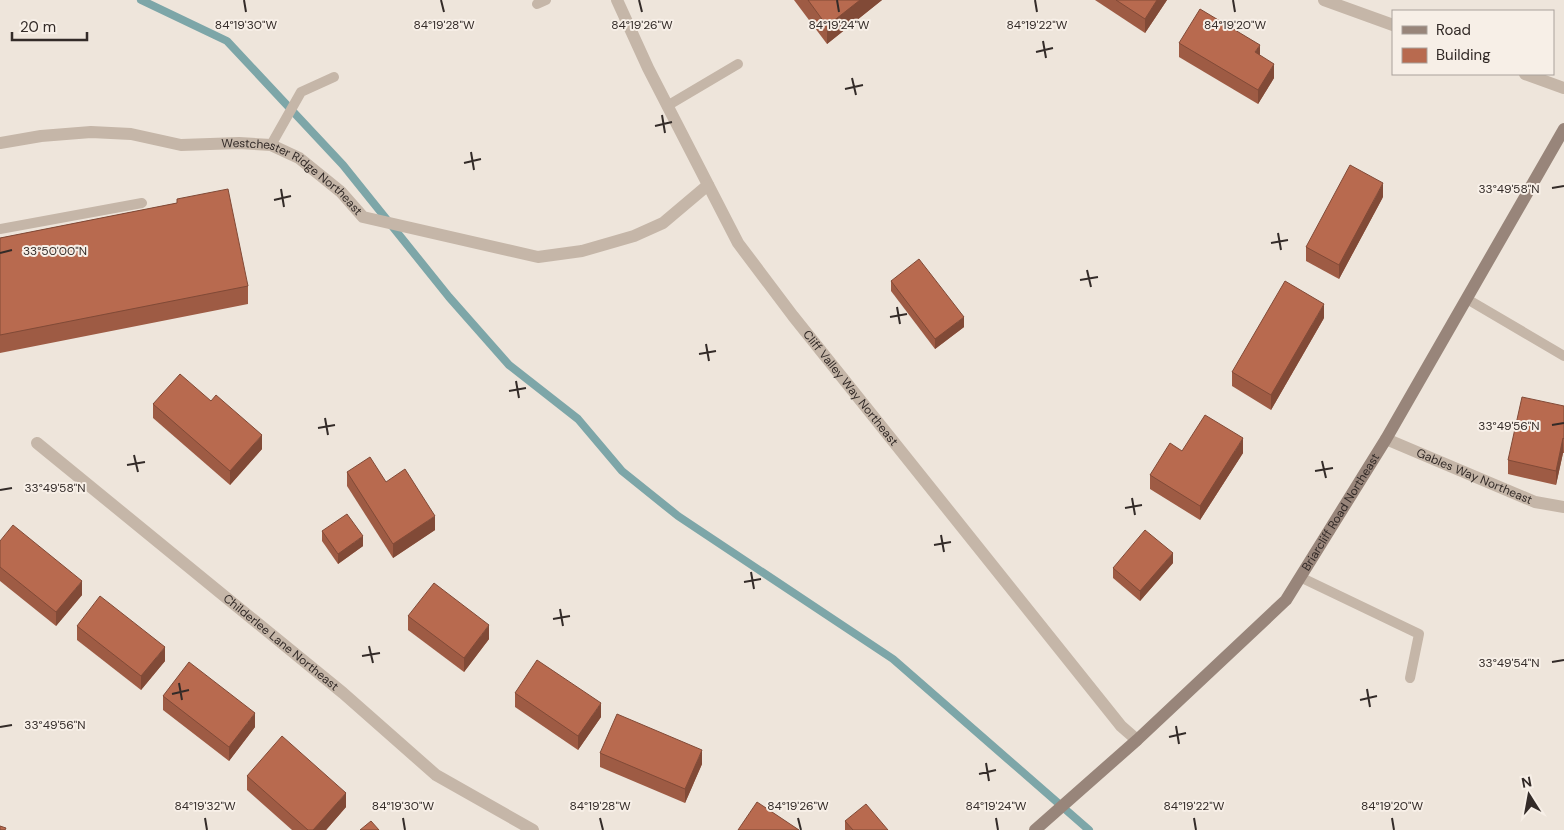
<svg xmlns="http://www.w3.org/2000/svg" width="1564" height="830" font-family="'DM Sans',sans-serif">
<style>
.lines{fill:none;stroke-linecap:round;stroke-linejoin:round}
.stream{stroke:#7da6a8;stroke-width:8}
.service{stroke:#c5b6a8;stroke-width:10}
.minor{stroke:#c5b6a8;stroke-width:12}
.secondary{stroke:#98857a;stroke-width:12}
.wall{fill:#9e5b44}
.shaded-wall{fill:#814a37}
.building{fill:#b86a4f;stroke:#814a37}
.ticks{fill:none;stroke:#332b28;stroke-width:2}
.labels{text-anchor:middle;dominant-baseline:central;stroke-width:4;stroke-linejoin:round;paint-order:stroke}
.street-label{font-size:12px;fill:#332b28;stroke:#f7efe7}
.ticks-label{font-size:12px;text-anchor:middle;fill:#332b28;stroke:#f7efe7;stroke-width:4;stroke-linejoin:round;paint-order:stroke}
</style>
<rect width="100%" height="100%" fill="#eee5db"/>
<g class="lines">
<polyline class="stream" points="141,0 227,41 343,165 449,297 509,365 578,419 622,471 678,516 893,659 1089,830"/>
<g class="service">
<polyline points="537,4 546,0"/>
<polyline points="667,106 738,64"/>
<polyline points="271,145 301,92 334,77"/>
<polyline points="0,229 142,203"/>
<polyline points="1467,299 1564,356"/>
<polyline points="1300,577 1419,634 1410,678"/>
</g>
<g class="minor">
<path id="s1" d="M 617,0 L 648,68 L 738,243 L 793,316 L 1121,726 L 1137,740"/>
<polyline points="1324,0 1393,25"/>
<polyline points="1525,74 1564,88"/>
<path id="s2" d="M 0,143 L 41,136 L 91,132 L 131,134 L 181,145 L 239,143 L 271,145 L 299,158 L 341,192 L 363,217 L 538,257 L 582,251 L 634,236 L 663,223 L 708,185"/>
<path id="s3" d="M 1386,439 L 1535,502 L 1564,507"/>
<path id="s4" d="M 37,443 L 343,693 L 436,775 L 533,830"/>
</g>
<path class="secondary" id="s5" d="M 1035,830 L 1137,740 L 1286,600 L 1386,439 L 1564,129"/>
</g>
<g class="wall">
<polygon points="794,0 882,0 827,44"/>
<polygon points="1095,0 1167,0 1145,33"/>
<polygon points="1179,43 1260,55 1274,78 1258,104 1179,57"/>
<polygon points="1383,197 1339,279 1306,261 1306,247"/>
<polygon points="177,199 248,286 248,304 0,353 0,238 177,203"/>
<polygon points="891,281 964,327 935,349 891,291"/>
<polygon points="1324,318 1271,410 1232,386 1232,372"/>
<polygon points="153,404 262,449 230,485 153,418"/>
<polygon points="1564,406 1564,453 1563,453 1556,485 1508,474 1508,460"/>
<polygon points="1182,451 1243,453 1200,520 1150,489 1150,475"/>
<polygon points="347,472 386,482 435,530 393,558 347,486"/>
<polygon points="322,531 363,546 338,564 322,541"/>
<polygon points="0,541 82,595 56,626 0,581"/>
<polygon points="1173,563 1140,601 1113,578 1113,568"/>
<polygon points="408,616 489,639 464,672 408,630"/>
<polygon points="77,626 165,661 141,690 77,640"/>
<polygon points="515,693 601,717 578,750 515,707"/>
<polygon points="163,696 255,727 229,761 163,710"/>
<polygon points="600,753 702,764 685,803 600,767"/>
<polygon points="247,776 346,807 326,830 292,830 247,790"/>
<polygon points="845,821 888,830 845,830"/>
</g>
<g class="shaded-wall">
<polygon points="860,0 882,0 827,44 827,26"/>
<polygon points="1157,0 1167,0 1145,33 1145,19"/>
<polygon points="1260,45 1260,59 1255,52"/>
<polygon points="1274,64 1274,78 1258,104 1258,90"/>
<polygon points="1383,183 1383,197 1339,279 1339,265"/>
<polygon points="1324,304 1324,318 1271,410 1271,395"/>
<polygon points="964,317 964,327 935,349 935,339"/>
<polygon points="262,435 262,449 230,485 230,471"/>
<polygon points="1243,438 1243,453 1200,520 1200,506"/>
<polygon points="1563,438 1563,453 1556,485 1556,471"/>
<polygon points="435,516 435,530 393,558 393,544"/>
<polygon points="363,536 363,546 338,564 338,554"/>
<polygon points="1173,553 1173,563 1140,601 1140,591"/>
<polygon points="82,581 82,595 56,626 56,612"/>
<polygon points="489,625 489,639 464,672 464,658"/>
<polygon points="165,647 165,661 141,690 141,676"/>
<polygon points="601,703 601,717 578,750 578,736"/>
<polygon points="255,713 255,727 229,761 229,747"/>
<polygon points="702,750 702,764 685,803 685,789"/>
<polygon points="346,793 346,807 326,830 313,830"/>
</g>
<g class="building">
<polygon points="808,0 860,0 827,26"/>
<polygon points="1116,0 1157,0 1145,19"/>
<polygon points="1200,9 1260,45 1255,52 1274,64 1258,90 1179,43"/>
<polygon points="1350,165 1383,183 1339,265 1306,247"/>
<polygon points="228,189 248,286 0,335 0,238 177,203 177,199"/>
<polygon points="919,259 964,317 935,339 891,281"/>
<polygon points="1285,281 1324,304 1271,395 1232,372"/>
<polygon points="180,374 211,401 216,395 262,435 230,471 153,404"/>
<polygon points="1522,397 1564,406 1564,439 1563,438 1556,471 1508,460"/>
<polygon points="1205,415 1243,438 1200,506 1150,475 1170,443 1182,451"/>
<polygon points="370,457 386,482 405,469 435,516 393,544 347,472"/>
<polygon points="347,514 363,536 338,554 322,531"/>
<polygon points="13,525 82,581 56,612 0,567 0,541"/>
<polygon points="1145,530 1173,553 1140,591 1113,568"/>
<polygon points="434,583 489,625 464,658 408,616"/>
<polygon points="100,596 165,647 141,676 77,626"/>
<polygon points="537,660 601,703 578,736 515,693"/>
<polygon points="189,662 255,713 229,747 163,696"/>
<polygon points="617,714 702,750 685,789 600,753"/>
<polygon points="282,736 346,793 313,830 308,830 247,776"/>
<polygon points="757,802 799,830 738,830"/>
<polygon points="866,804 888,830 853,830 845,821"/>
<polygon points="371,821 379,830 360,830"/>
<polygon points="0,826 6,828 5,830 0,830"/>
</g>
<path class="ticks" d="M 244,0 L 246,12M 441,0 L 444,12M 639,0 L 642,12M 837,0 L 839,12M 1035,0 L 1037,12M 1233,0 L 1235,12M 1043,41 L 1046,58M 1036,52 L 1053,48M 852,78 L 856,95M 845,89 L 863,85M 662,115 L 665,133M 655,126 L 672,122M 471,152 L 474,170M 464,163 L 481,159M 1552,188 L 1564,186M 281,189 L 284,207M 274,200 L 291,196M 1278,233 L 1281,250M 1271,243 L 1288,240M 0,253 L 12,250M 1087,270 L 1091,287M 1080,280 L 1098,277M 897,307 L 900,324M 890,317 L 907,314M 706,344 L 709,361M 699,354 L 716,351M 516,381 L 519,398M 509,391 L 526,388M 325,418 L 328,435M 1552,425 L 1564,423M 318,428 L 335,425M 134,455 L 138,472M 1322,461 L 1326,478M 127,465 L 145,462M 1315,471 L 1333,468M 0,490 L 12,488M 1132,498 L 1135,515M 1125,508 L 1142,505M 941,535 L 944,552M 934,545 L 951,542M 751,572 L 754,589M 744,582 L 761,579M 560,609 L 563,626M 553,619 L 570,616M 369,646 L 373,663M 362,656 L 380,653M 1552,662 L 1564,660M 179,683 L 182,700M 1367,689 L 1370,707M 172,694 L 189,690M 1360,700 L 1377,696M 1176,726 L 1179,744M 0,727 L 12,725M 1169,737 L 1186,733M 986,763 L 989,781M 979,774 L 996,770M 205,818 L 207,830M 403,818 L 405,830M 600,818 L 603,830M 798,818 L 801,830M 996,818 L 998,830M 1194,818 L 1196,830M 1392,818 L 1394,830"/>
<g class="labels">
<g class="street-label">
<text stroke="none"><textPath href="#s2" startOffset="305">Westchester Ridge Northeast</textPath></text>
<text stroke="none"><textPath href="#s1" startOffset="455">Cliff Valley Way Northeast</textPath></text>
<text stroke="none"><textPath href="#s3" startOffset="96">Gables Way Northeast</textPath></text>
<text stroke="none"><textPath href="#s5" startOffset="444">Briarcliff Road Northeast</textPath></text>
<text stroke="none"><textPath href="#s4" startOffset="315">Childerlee Lane Northeast</textPath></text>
</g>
</g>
<g class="ticks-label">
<text x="246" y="29">84°19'30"W</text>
<text x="444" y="29">84°19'28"W</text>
<text x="642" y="29">84°19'26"W</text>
<text x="839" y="29">84°19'24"W</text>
<text x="1037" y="29">84°19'22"W</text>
<text x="1235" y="29">84°19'20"W</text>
<text x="1509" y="193">33°49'58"N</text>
<text x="55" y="255">33°50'00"N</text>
<text x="1509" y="430">33°49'56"N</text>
<text x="55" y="492">33°49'58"N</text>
<text x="1509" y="667">33°49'54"N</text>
<text x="55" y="729">33°49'56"N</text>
<text x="205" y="810">84°19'32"W</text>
<text x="403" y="810">84°19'30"W</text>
<text x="600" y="810">84°19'28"W</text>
<text x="798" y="810">84°19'26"W</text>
<text x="996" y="810">84°19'24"W</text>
<text x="1194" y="810">84°19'22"W</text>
<text x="1392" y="810">84°19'20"W</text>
</g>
<rect x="1392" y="10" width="162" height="65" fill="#f7efe7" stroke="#a9a19b"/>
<rect x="1402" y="26" width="25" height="8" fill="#98857a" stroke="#a9a19b"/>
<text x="1436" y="35" font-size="15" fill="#332b28">Road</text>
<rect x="1402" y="48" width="25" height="15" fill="#b86a4f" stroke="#a9a19b"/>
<text x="1436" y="60" font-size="15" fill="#332b28">Building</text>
<g transform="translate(1529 795) rotate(349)" stroke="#f7efe7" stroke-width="4" paint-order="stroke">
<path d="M0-4L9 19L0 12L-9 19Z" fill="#332b28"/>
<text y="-8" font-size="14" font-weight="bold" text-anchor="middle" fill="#332b28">N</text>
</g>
<path d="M12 32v8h75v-8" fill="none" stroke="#332b28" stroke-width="2.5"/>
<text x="20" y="32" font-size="15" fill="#332b28" stroke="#f7efe7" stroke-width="4" paint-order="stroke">20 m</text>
</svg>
